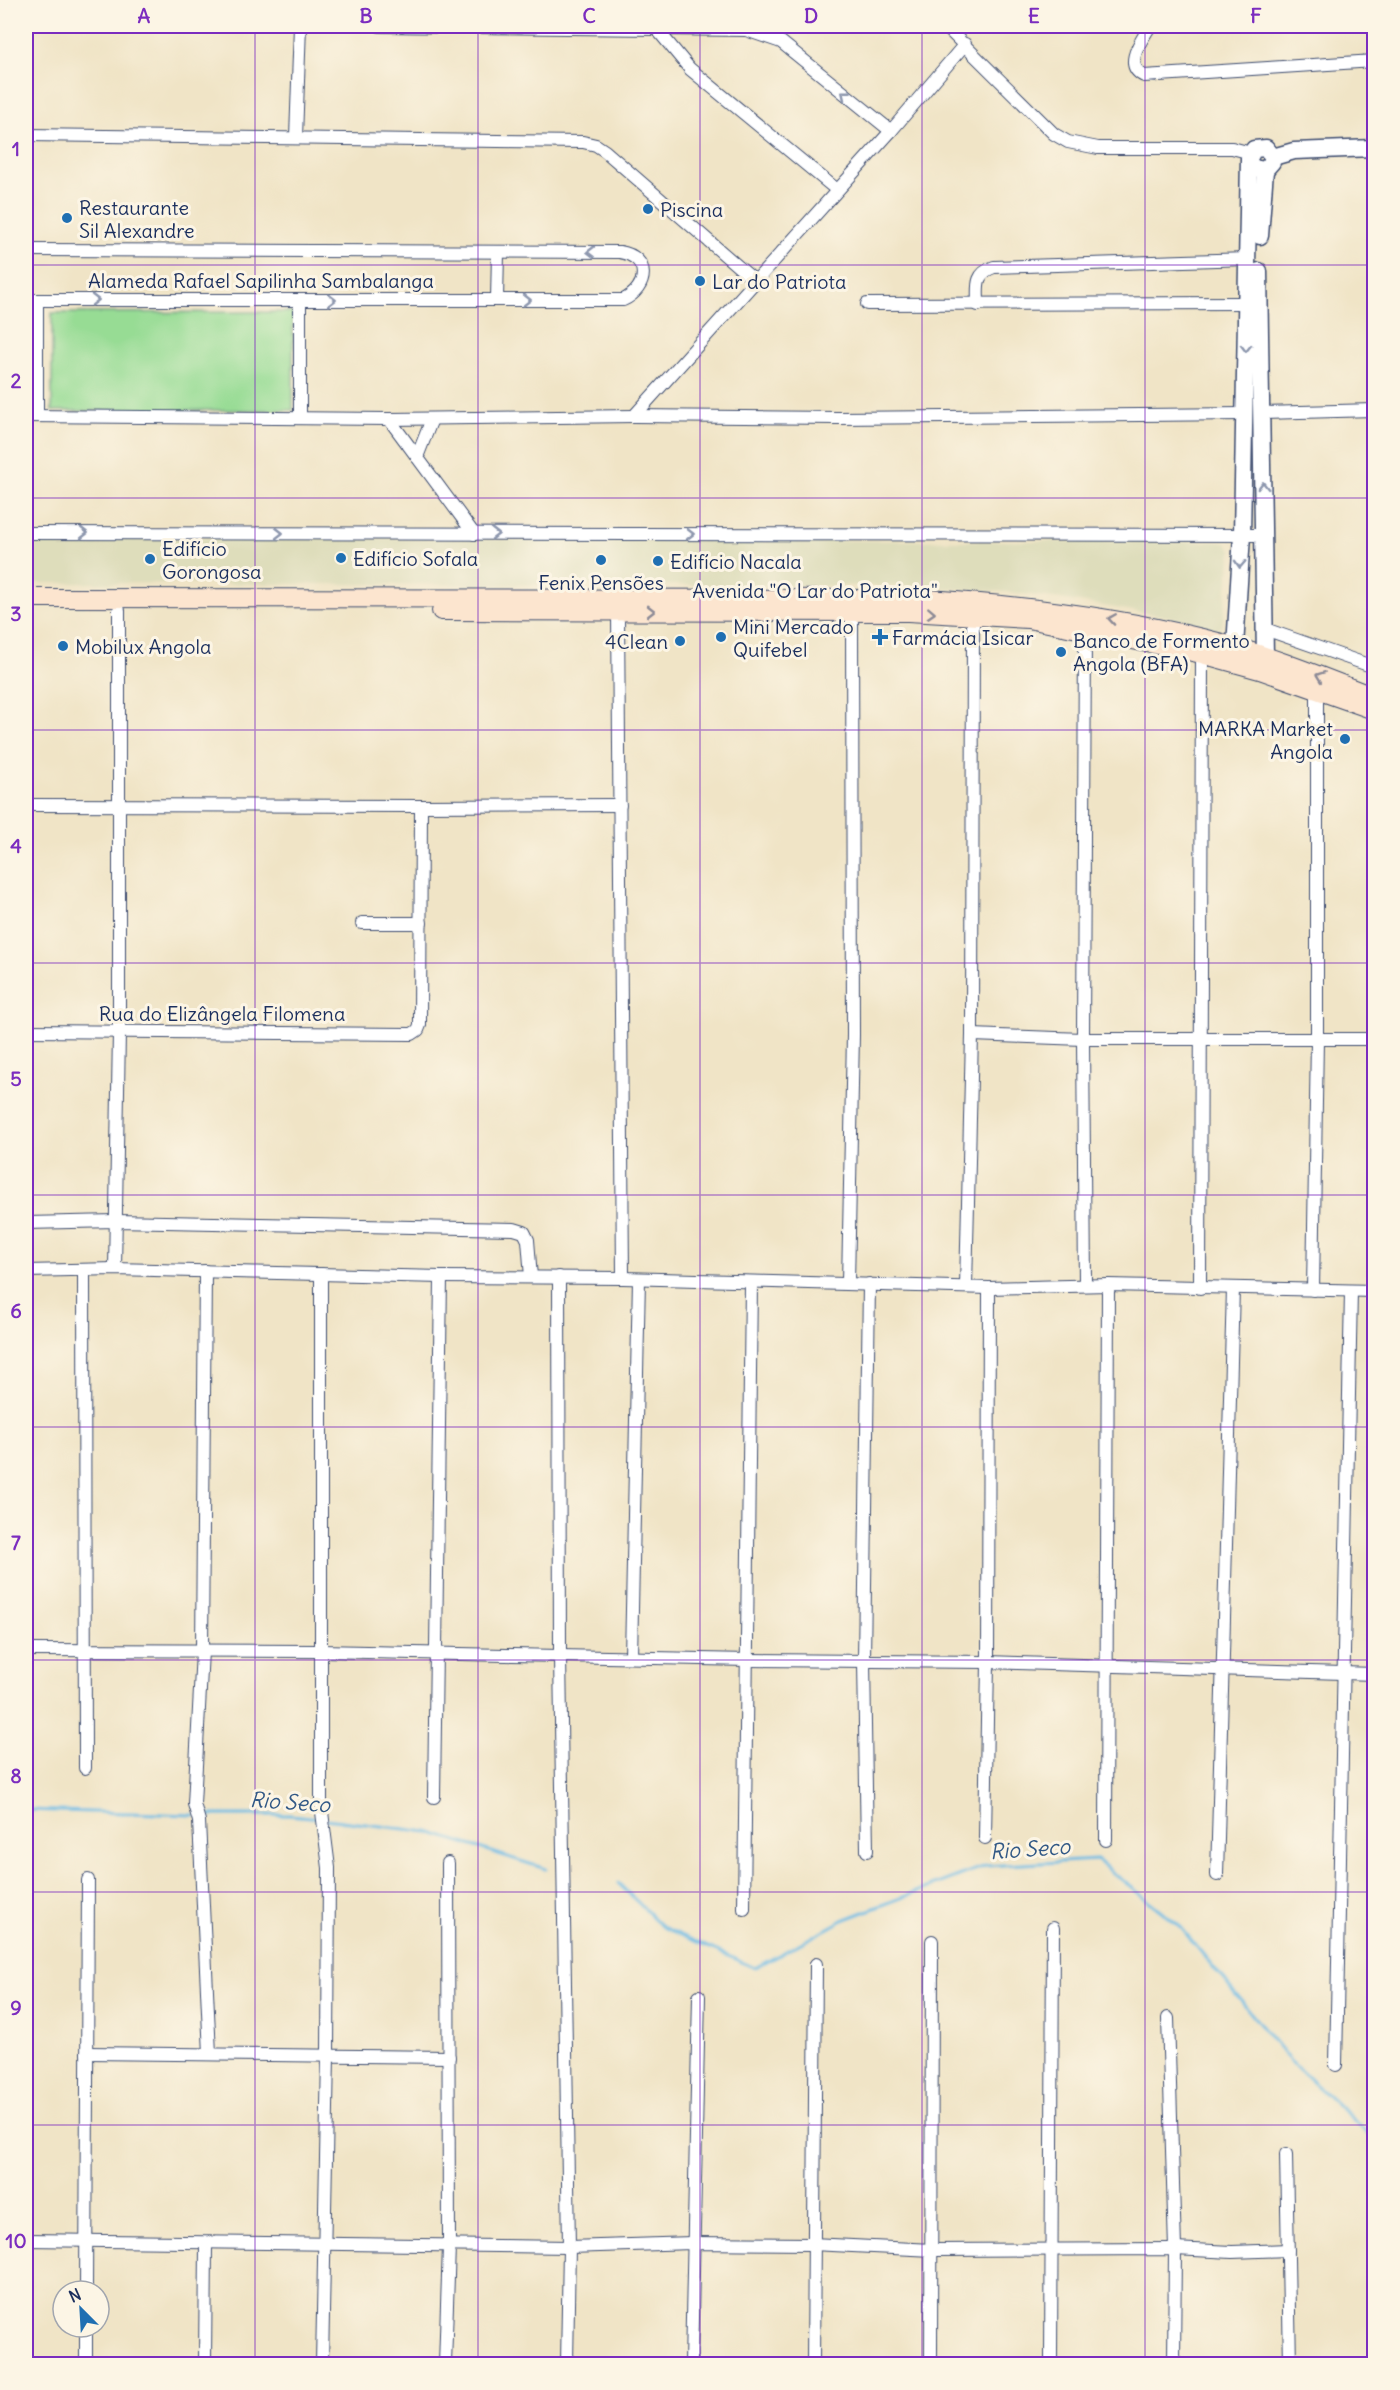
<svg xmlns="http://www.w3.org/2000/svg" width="1400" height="2390" font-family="Delius,sans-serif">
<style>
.built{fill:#deddbb}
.green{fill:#97dc94;stroke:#598679;stroke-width:1.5}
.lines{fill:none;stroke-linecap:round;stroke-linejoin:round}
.stream{stroke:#69bae4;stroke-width:3}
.minor-casing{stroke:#3b4a6e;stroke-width:14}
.tertiary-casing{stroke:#3b4a6e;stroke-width:19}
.secondary-casing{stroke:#3b4a6e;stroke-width:20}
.minor{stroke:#fff;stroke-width:12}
.tertiary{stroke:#fff;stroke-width:16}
.secondary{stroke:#fce5cf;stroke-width:18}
.oneway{stroke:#8d97ae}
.oneway2{stroke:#8c8a96}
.grid{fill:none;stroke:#7b2cbf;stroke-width:1.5;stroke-opacity:0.55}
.poi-dot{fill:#1f6fb2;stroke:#fcf5e5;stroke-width:2}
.labels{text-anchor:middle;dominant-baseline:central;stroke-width:6;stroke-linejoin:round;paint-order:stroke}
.poi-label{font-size:20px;fill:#1b2f5e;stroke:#fcf5e5;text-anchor:start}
.street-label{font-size:20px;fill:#1b2f5e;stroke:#fcf5e5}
.water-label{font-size:21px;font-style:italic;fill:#325986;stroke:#fcf5e5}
.neatline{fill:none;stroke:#7b2cbf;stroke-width:2}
.grid-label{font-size:20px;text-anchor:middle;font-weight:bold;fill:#7b2cbf}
</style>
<rect width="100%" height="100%" fill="#fcf5e5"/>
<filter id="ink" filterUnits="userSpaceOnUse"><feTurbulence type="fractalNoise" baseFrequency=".0167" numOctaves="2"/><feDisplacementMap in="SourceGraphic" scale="12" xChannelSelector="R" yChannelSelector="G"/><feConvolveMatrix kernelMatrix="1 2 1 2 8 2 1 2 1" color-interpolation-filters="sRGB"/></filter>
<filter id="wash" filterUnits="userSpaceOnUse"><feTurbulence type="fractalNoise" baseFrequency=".008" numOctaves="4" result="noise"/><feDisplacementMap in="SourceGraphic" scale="24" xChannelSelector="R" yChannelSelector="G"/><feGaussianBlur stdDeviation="1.35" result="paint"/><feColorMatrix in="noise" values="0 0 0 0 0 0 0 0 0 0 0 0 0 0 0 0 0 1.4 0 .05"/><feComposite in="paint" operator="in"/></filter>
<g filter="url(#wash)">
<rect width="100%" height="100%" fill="#f0e4c6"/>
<polygon class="built" points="26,537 1220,542 1226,543 1232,551 1222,626 1217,630 1170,617 1061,599 1008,592 905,586 26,583"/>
<polygon class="green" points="293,312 293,410 52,411 52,313"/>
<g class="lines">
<g class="stream">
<polyline points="26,1810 194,1815"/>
<polyline points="200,1815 290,1815 320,1818"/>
<polyline points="326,1819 428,1832 546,1869"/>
<polyline points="618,1883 663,1927 755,1968 843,1920 985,1866 1097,1860 1179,1925 1290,2061 1374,2139"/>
</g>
</g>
</g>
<g filter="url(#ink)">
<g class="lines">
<g class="minor-casing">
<g id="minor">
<polyline points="380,26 746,30 781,42 891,131"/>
<polyline points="945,26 1054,134 1068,142 1098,148 1232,148 1251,153"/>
<path d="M 1150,26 C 1142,40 1122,65 1144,76 L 1374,61"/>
<polyline points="655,27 690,69 837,190"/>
<polyline points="26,135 583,142 596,145 605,151 756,282"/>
<polyline points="296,137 300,26"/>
<path d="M 26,250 L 620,252 C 651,257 649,288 623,300 L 26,300"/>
<polyline points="37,300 37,415"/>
<polyline points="300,300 300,418"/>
<polyline points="497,300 498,252"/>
<polyline points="867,304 1247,303"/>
<path d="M 978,305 C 978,287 974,274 994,267 L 1248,259"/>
<polyline points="1261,413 1374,410"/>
<polyline points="26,416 389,419 634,416 838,418 1244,414"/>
<polyline points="634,416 891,131 965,44"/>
<polyline points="389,419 474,534"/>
<polyline points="417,457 432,419"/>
<polyline points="26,533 1264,535"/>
<polyline points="618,612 623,1278"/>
<polyline points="1265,629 1374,667"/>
<polyline points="26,805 421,806 620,805"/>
<polyline points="362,923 421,923"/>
<polyline points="26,1031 412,1034 418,1030 420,1025 421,806"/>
<polyline points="972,1035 1083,1039 1374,1039"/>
<polyline points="26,1223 116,1221 514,1229 524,1232 528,1240 531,1277"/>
<polyline points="115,1269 119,1032 119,610"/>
<polyline points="84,1270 85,1768"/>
<polyline points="26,1271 115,1269 441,1277 623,1278 989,1288 1108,1285 1374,1291"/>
<polyline points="205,1271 202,1651 194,1804 199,1821 210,2054"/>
<polyline points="321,1274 321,1804 329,1868 328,2056 322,2364"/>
<polyline points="559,1277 560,1656 569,2247 567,2364"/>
<polyline points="848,1283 853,1035 852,611"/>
<polyline points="1085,1285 1083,1039 1085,631"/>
<polyline points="966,1287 972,1035 973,615"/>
<polyline points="1200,1288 1202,654"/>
<polyline points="1313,1290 1317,1039 1317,689"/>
<polyline points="26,1650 321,1651 748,1660 988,1662 1374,1674"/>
<polyline points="631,1657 639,1279"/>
<polyline points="434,1797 441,1277"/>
<polyline points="985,1838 988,1662 989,1288"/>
<polyline points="1106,1840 1108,1285"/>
<polyline points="867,1851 864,1661 869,1284"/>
<polyline points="1217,1875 1233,1288"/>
<polyline points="744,1909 751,1283"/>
<polyline points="1168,2018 1175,2249 1174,2364"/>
<polyline points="87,2053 449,2057"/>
<polyline points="1336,2065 1351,1291"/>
<polyline points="1286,2154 1290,2364"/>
<polyline points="26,2240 569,2247 692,2243 812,2244 933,2250 1175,2249 1232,2252 1288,2250"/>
<polyline points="86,2291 88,1880"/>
<polyline points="86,2327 86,2364"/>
<polyline points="205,2364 206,2244"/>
<polyline points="445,2364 449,2246 448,1863"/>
<polyline points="691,2364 699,1996"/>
<polyline points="813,2364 816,1964"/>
<polyline points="931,2364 932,1941"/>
<polyline points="1051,2364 1053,1928"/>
</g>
</g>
<g class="tertiary-casing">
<g id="tertiary">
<polyline points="1273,157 1294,151 1374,148"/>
<polyline points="1260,236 1265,170"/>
<polyline points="1259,271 1265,657"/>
<polyline points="1235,647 1242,535 1249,158 1254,149 1266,148 1273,157 1272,162 1265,170 1254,168 1250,164"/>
</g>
</g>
<g class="secondary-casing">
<g id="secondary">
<path d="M 26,598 L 928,599 C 1021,605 1112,616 1202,638 C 1261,652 1318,675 1374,697"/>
<polyline points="441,611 908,612 1028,619 1202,654 1260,670 1374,710"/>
</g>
</g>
<use href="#minor" class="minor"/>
<use href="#tertiary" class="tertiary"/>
<use href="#secondary" class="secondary"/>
</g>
<defs><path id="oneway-chevron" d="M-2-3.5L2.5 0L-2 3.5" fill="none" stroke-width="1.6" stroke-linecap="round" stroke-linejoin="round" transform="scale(1.5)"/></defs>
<g class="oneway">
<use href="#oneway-chevron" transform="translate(845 94) rotate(-141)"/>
<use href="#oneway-chevron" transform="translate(591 252) rotate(-180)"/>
<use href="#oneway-chevron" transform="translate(95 300)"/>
<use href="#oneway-chevron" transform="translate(332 300)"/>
<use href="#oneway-chevron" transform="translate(527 300)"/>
<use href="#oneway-chevron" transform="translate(1246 348) rotate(91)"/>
<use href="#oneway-chevron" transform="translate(1263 486) rotate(-91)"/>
<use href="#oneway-chevron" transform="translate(84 533)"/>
<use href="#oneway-chevron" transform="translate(279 533)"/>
<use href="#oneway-chevron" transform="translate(495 534)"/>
<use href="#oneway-chevron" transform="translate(690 534)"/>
<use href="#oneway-chevron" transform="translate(1240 564) rotate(93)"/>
</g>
<g class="oneway2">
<use href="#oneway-chevron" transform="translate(651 611)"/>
<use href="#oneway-chevron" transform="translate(931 613) rotate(3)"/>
<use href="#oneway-chevron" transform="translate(1112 619) rotate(-171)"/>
<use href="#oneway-chevron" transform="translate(1320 676) rotate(-159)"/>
</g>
</g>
<path class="grid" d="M 255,26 L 255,2364M 478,26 L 478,2364M 700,26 L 700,2364M 922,26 L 922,2364M 1145,26 L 1145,2364M 26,265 L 1374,265M 26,498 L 1374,498M 26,730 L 1374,730M 26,963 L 1374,963M 26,1195 L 1374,1195M 26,1427 L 1374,1427M 26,1660 L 1374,1660M 26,1892 L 1374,1892M 26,2125 L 1374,2125"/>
<g class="poi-dot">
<circle cx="648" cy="209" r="6"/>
<circle cx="67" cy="218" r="6"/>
<circle cx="700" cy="281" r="6"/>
<circle cx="341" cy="558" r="6"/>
<circle cx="150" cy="559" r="6"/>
<circle cx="601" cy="560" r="6"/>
<circle cx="658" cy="561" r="6"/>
<circle cx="721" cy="637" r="6"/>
<path d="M877 628h6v6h6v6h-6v6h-6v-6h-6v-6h6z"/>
<circle cx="680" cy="641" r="6"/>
<circle cx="63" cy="646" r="6"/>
<circle cx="1061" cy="652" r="6"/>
<circle cx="1345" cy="739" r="6"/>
</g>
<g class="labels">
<g class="poi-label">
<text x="79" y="207">Restaurante<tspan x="79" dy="23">Sil Alexandre</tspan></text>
<text x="660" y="209">Piscina</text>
<text x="712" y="281">Lar do Patriota</text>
<text x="162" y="548">Edifício<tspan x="162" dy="23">Gorongosa</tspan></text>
<text x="353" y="558">Edifício Sofala</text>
<text x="670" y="561">Edifício Nacala</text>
<text x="601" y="582" text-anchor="middle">Fenix Pensões</text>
<text x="733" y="626">Mini Mercado<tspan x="733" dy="23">Quifebel</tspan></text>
<text x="892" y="637">Farmácia Isicar</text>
<text x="1073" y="640">Banco de Formento<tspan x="1073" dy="23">Angola (BFA)</tspan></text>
<text x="668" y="641" text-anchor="end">4Clean</text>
<text x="75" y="646">Mobilux Angola</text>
<text x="1333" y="728" text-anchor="end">MARKA Market<tspan x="1333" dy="23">Angola</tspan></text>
</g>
<g class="street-label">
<text x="261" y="280">Alameda Rafael Sapilinha Sambalanga</text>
<text x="815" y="590">Avenida "O Lar do Patriota"</text>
<text x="222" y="1013">Rua do Elizângela Filomena</text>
</g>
<g class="water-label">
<text transform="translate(290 1802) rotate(4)">Rio Seco</text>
<text transform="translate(1030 1849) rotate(-4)">Rio Seco</text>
</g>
</g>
<rect width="1400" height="2390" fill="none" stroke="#fcf5e5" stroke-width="66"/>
<g transform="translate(81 2309) rotate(336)"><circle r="28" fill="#fcf5e5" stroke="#a2a6af" stroke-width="1.5"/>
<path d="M0-4.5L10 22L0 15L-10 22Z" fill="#1f6fb2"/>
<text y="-9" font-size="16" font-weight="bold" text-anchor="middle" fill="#1b2f5e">N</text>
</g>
<rect x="33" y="33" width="1334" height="2324" class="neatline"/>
<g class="grid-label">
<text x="144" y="23">A</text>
<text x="366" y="23">B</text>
<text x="589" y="23">C</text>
<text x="811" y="23">D</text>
<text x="1034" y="23">E</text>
<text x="1256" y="23">F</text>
<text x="16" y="156">1</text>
<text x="16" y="388">2</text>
<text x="16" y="621">3</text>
<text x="16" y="853">4</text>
<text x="16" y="1086">5</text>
<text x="16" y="1318">6</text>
<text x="16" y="1550">7</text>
<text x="16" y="1783">8</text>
<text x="16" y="2015">9</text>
<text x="16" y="2248">10</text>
</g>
</svg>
